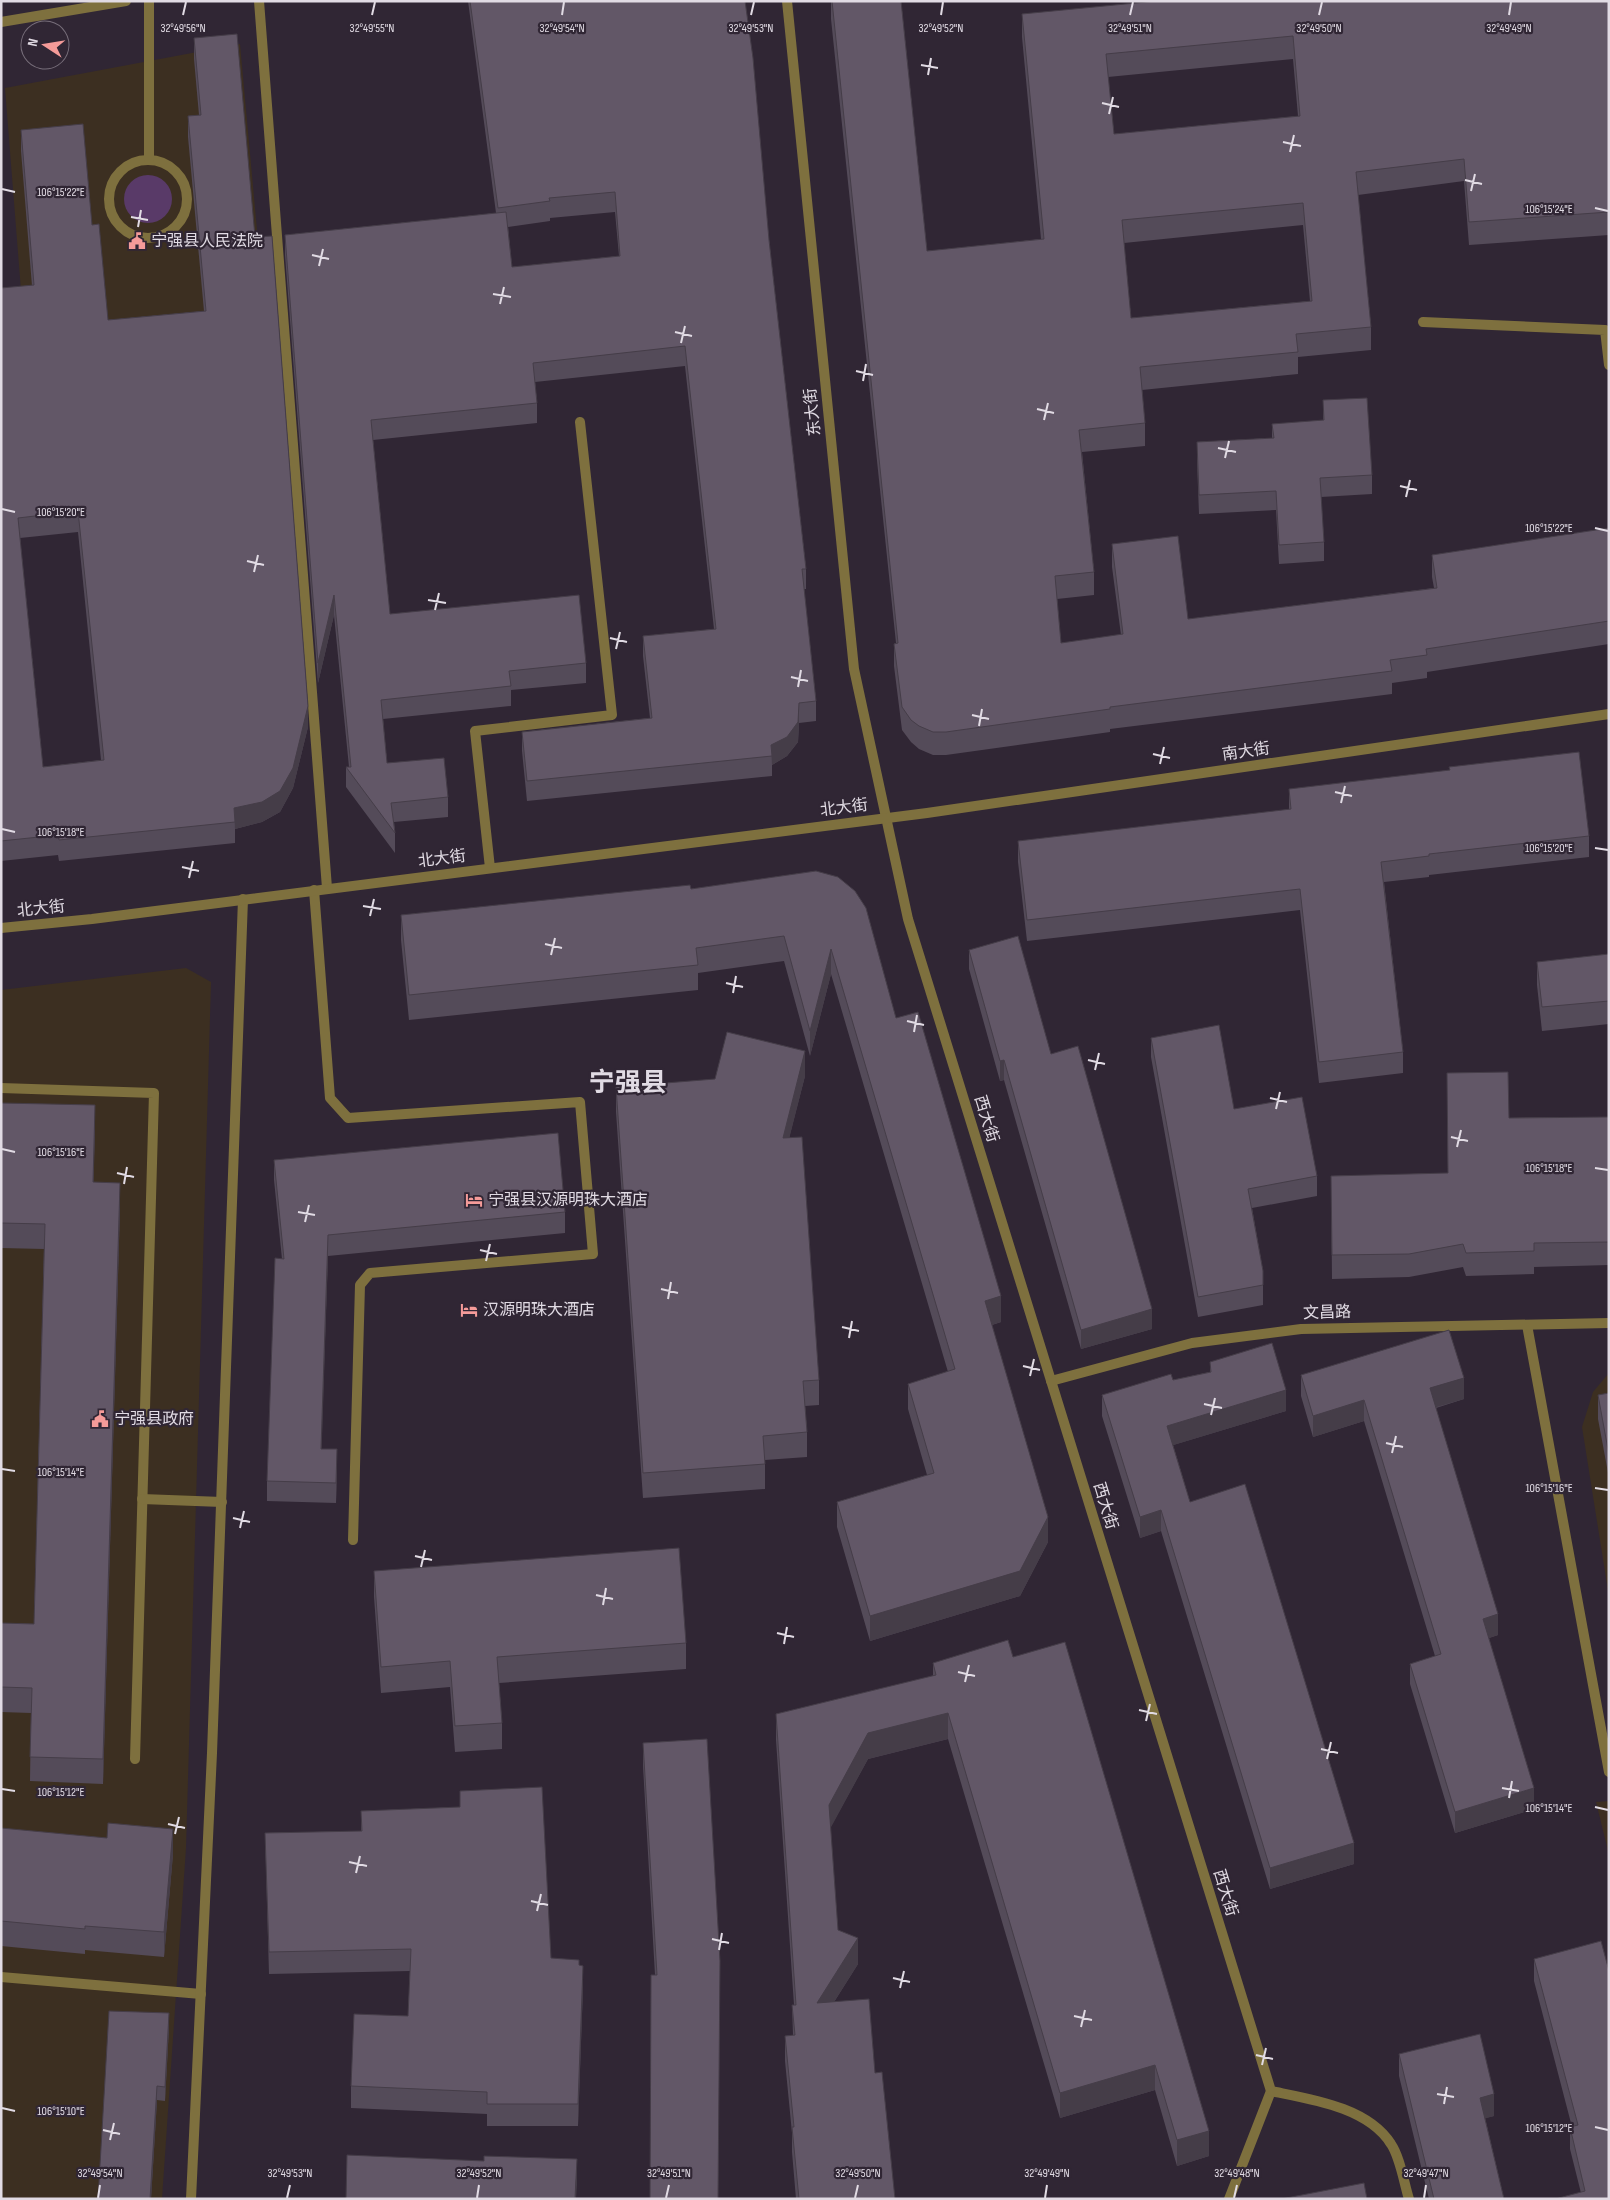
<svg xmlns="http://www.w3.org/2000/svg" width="1610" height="2200" font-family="'Sofia Sans Condensed','Noto Sans SC',sans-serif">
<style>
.commercial{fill:#3c2f21}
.green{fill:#593a68}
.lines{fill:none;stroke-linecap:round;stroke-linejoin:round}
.service{stroke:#7e703e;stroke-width:10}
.minor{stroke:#7e703e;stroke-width:10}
.tertiary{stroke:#7e703e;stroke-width:10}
.wall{fill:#544b59;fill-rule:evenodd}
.shaded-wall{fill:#453d48}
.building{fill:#625767;stroke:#453d48;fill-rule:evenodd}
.ticks{fill:none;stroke:#e1dbe4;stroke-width:2}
.labels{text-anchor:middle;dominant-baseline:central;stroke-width:4.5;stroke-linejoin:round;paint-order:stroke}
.poi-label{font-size:16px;fill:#e1dbe4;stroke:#302634;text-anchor:start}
.street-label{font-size:16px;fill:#e1dbe4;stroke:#302634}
.town-label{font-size:26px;font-weight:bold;fill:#e1dbe4;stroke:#302634}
.ticks-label{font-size:12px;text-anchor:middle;fill:#e1dbe4;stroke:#302634;stroke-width:4.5;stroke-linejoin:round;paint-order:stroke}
</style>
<rect width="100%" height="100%" fill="#302634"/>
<g class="commercial">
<polygon points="240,44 272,394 31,417 5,88"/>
<polygon points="186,968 211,982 186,1848 162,2199 1,2199 1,990"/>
<polygon points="1609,1373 1609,1597 1582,1427 1593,1392"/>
<polygon points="1609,1801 1609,1855 1596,1802"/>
</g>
<circle class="green" cx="148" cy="199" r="24"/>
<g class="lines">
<g class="service">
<circle cx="148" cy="199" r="39"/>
<polyline points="149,160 149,1"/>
<polyline points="1423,322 1605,330 1609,365"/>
<polyline points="490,868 475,731 612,715 580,422"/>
<polyline points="314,890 330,1098 348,1118 580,1102 593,1254 370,1273 360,1285 353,1540"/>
<polyline points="1,1088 154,1093 135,1759"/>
<polyline points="142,1499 222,1502"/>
<polyline points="1,1977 201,1994"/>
</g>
<g class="minor">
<polyline points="259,1 327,888"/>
<polyline points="1527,1325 1609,1772"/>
<polyline points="1051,1381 1192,1343 1301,1329 1609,1323"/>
<polyline points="191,2199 212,1753 243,899"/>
<polyline points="1229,2199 1271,2091"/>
</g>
<g class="tertiary">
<path d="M 787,1 L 854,669 L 908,919 L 1271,2091 C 1310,2099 1368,2107 1391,2144 C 1400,2157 1404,2183 1409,2199"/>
<polyline points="1,22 126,1"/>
<polyline points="1,928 92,919 927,813 1609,714"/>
</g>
</g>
<g class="wall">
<path d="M 468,1 L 745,1 L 769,240 L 806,569 L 806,589 L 804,589 L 816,701 L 816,721 L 799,723 L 798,742 L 787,756 L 772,765 L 772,776 L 527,801 L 522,751 L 522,732 L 650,718 L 643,656 L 643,636 L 714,629 L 685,366 L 535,382 L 537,403 L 537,423 L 373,440 L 390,614 L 586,663 L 586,683 L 511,690 L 511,706 L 383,719 L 387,763 L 448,797 L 448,817 L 394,822 L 395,833 L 395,853 L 346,787 L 346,767 L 349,767 L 334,615 L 318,683 L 285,255 L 285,235 L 496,213 ZM 615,212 L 619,256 L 512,267 L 508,227 L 550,221 L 550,218 Z"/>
<path d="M 831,1 L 901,1 L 927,251 L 1041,239 L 1022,37 L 1022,14 L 1609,1 L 1609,235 L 1469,245 L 1464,181 L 1358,195 L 1371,327 L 1371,350 L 1298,357 L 1298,374 L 1142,390 L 1145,423 L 1145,446 L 1082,452 L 1094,572 L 1094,595 L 1057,599 L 1061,643 L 1121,635 L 1112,567 L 1112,544 L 1188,619 L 1434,588 L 1432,577 L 1432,555 L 1609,528 L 1609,644 L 1427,672 L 1427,678 L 1392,683 L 1392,694 L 1110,729 L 1110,732 L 946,755 L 933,755 L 919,749 L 911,742 L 902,730 L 894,666 L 894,644 L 896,643 L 831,19 ZM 1293,59 L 1298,116 L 1114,134 L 1108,77 ZM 1303,225 L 1310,301 L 1131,318 L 1124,243 Z"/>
<path d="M 194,38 L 255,237 L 308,727 L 293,788 L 280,812 L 262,822 L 235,829 L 235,843 L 59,861 L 58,855 L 1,861 L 1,288 L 32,286 L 21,151 L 21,130 L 92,225 L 108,320 L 204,311 L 188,137 L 188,116 L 199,115 L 194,59 ZM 78,532 L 101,760 L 43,767 L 20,538 Z"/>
<polygon points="1323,400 1372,475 1372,494 1321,497 1324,542 1324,561 1279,564 1276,510 1199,514 1197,461 1197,442 1272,438 1272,424 1323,421"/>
<polygon points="1289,789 1589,836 1589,857 1429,875 1429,877 1384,882 1403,1052 1403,1073 1319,1083 1300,910 1027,941 1018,862 1018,841 1289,810"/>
<polygon points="816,871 896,1018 1001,1322 992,1325 1048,1542 1020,1596 870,1641 837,1527 837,1502 927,1475 908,1409 908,1384 948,1372 831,974 810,1056 784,961 698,973 698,990 409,1020 401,940 401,915 691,889"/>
<polygon points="969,950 1051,1054 1152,1329 1081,1349 1004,1080 1000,1081 969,969"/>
<polygon points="1609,954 1609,1024 1542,1031 1537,985 1537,962"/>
<polygon points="1151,1038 1234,1109 1317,1176 1317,1196 1252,1208 1263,1271 1263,1305 1198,1317 1151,1057"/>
<polygon points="1447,1073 1509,1118 1609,1117 1609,1265 1534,1267 1534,1274 1466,1276 1463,1267 1409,1277 1332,1279 1331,1176 1448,1173"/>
<polygon points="805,1076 789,1138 819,1380 819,1405 805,1406 807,1432 807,1457 765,1460 765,1489 643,1498 616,1112 616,1087"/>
<polygon points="1,1103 95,1130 93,1182 120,1208 103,1784 30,1781 31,1713 1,1712 1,1623 34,1624 44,1249 1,1248"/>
<polygon points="274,1160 565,1212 565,1233 328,1256 321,1449 337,1470 336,1503 267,1501 267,1481 282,1259 274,1180"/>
<polygon points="1210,1362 1286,1411 1173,1445 1190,1502 1354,1864 1270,1889 1161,1531 1140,1538 1102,1416 1102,1395 1210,1372"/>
<polygon points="1301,1375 1464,1399 1436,1408 1498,1635 1489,1638 1534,1809 1455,1833 1410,1684 1410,1664 1435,1656 1364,1421 1313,1437 1301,1396"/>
<polygon points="1609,1393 1609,1478 1598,1419 1598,1395"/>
<polygon points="374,1571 686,1643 686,1669 499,1683 502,1723 502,1749 455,1752 450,1687 381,1693 374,1597"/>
<polygon points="1013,1657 1209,2156 1177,2166 1155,2090 1060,2118 948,1739 868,1759 830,1828 838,1930 858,1964 834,2002 875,2073 895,2199 796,2199 792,2152 792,2133 785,2061 785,2036 793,2035 792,2005 794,2005 776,1740 776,1714 933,1676 933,1663"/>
<polygon points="707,1739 650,2199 655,1975 643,1766 643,1743"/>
<polygon points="460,1791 551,1958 579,1965 583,1987 578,2126 487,2126 487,2114 351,2108 351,2086 408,2016 410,1971 269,1974 265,1833 361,1831 361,1811 460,1807"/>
<polygon points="1,1828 173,1854 164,1957 85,1950 85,1954 1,1946"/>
<polygon points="1534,1959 1609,2199 1581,2193 1570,2149 1570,2127 1572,2127 1534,1981"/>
<polygon points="169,2027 165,2101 157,2100 151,2199 98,2199"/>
<polygon points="1399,2054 1494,2116 1485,2118 1504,2199 1429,2199 1399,2076"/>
</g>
<g class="shaded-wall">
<polygon points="334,595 334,615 318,683 318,663"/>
<polygon points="799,703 799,723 798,742 787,756 772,765 771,745"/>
<polygon points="308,706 308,727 293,788 280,812 262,822 235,829 234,808"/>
<polygon points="831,949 831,974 810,1056 810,1031"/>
<polygon points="805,1051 805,1076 783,1163 783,1138"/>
<polygon points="1004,1060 1004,1080 1000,1081 1000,1061"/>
<polygon points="95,1105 95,1130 93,1207 93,1182"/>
<polygon points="120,1183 120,1208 103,1784 103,1759"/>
<polygon points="328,1235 328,1256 321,1469 321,1449"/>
<polygon points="1001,1296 1001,1322 985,1327 985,1301"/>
<polygon points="1152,1309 1152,1329 1081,1349 1081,1330"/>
<polygon points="1464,1378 1464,1399 1430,1409 1430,1388"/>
<polygon points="1286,1390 1286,1411 1167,1447 1167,1426"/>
<polygon points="1364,1400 1364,1421 1313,1437 1313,1416"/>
<polygon points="337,1449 337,1470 336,1503 336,1483"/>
<polygon points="1161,1510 1161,1531 1140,1538 1140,1517"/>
<polygon points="1048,1517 1048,1542 1020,1596 870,1641 870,1616"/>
<polygon points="1498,1614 1498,1635 1483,1640 1483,1619"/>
<polygon points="948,1713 948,1739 868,1759 829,1831 829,1805 868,1733"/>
<polygon points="1534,1788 1534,1809 1455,1833 1455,1812"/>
<polygon points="173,1829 173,1854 164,1957 164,1932"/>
<polygon points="1354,1843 1354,1864 1270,1889 1270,1868"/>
<polygon points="858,1938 858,1964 817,2029 817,2003"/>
<polygon points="583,1966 583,1987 578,2126 578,2104"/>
<polygon points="169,2013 169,2027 165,2101 165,2087"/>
<polygon points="1155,2065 1155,2090 1060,2118 1060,2093"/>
<polygon points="157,2086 157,2100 151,2199 150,2199"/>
<polygon points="1494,2094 1494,2116 1480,2120 1480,2098"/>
<polygon points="1209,2131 1209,2156 1177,2166 1177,2140"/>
<polygon points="577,2159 577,2185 576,2199 575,2199"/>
</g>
<g class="building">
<polygon points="470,1 745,1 753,58 769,240 806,569 802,569 816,701 799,703 798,722 787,737 771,745 772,756 527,781 522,732 652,718 643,636 716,629 685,346 533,363 537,403 371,420 390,614 579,595 586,663 509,671 511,686 381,700 387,763 444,758 448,797 391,803 395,833 346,767 351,767 334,595 318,663 285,235 506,212 512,267 620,256 615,192 549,198 550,201 498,208"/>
<path d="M 832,1 L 901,1 L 927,251 L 1044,239 L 1022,14 L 1156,1 L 1609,1 L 1609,212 L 1469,222 L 1464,159 L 1356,172 L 1371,327 L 1296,334 L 1298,352 L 1140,367 L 1145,423 L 1079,430 L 1094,572 L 1055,576 L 1061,643 L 1123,634 L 1112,544 L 1178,536 L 1188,619 L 1437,588 L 1432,555 L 1609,528 L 1609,621 L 1426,649 L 1427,655 L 1390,660 L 1392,671 L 1110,707 L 1110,709 L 946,732 L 933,732 L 919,726 L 911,720 L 902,707 L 894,644 L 898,643 ZM 1293,36 L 1300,116 L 1114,134 L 1106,54 ZM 1303,203 L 1312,301 L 1131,318 L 1122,220 Z"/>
<path d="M 237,34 L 255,237 L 272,236 L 308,706 L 293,768 L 280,791 L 262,802 L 234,808 L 235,822 L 59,840 L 58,835 L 1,841 L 1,288 L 34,285 L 21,130 L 83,124 L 92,225 L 99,224 L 108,320 L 206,311 L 188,116 L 201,115 L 194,38 ZM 78,511 L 104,760 L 43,767 L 18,518 Z"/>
<polygon points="1367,398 1372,475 1320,478 1324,542 1279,545 1276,491 1199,495 1197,442 1274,438 1272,424 1324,420 1323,400"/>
<polygon points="1579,752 1589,836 1429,854 1429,856 1381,862 1403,1052 1319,1062 1300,889 1027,920 1018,841 1291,809 1289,789 1450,770 1449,767"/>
<polygon points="816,871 838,877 855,891 866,908 896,1018 918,1012 1001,1296 985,1301 1048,1517 1020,1571 870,1616 837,1502 934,1473 908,1384 955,1369 831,949 810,1031 784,936 696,948 698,965 409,995 401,915 690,885 691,889"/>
<polygon points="1018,936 1051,1054 1078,1046 1152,1309 1081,1330 1004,1060 1000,1061 969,950"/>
<polygon points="1609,954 1609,1001 1542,1007 1537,962"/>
<polygon points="1219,1025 1234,1109 1302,1097 1317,1176 1248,1189 1263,1271 1263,1285 1198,1297 1151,1038"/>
<polygon points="727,1032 805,1051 783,1138 802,1137 819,1380 803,1381 807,1432 763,1436 765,1464 643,1473 616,1087 715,1079"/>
<polygon points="1508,1072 1509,1118 1609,1117 1609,1242 1534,1243 1534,1251 1466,1253 1463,1244 1409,1254 1332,1255 1331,1176 1448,1173 1447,1073"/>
<polygon points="1,1103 95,1105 93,1182 120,1183 103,1759 30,1757 32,1688 1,1687 1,1623 34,1624 45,1224 1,1223"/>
<polygon points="558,1133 565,1212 328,1235 321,1449 337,1449 336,1483 267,1481 275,1258 284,1259 274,1160"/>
<polygon points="1449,1330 1464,1378 1430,1388 1498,1614 1483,1619 1534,1788 1455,1812 1410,1664 1441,1654 1364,1400 1313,1416 1301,1375"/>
<polygon points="1272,1343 1286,1390 1167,1426 1190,1502 1245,1484 1354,1843 1270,1868 1161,1510 1140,1517 1102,1395 1171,1374 1173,1380 1211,1372 1210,1362"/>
<polygon points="1609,1393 1609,1455 1598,1395"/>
<polygon points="679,1548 686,1643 497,1657 502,1723 455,1726 450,1661 381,1667 374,1571"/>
<polygon points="1008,1640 1013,1657 1065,1642 1209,2131 1177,2140 1155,2065 1060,2093 948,1713 868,1733 829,1805 838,1930 858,1938 817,2003 869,1999 875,2073 882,2072 895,2199 799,2199 792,2127 794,2127 785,2036 795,2035 792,2005 796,2005 776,1714 936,1675 933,1663"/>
<polygon points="707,1739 720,1961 718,2199 650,2199 651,1975 657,1975 643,1743"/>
<polygon points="542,1787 551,1958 579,1960 579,1965 583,1966 578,2104 487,2104 487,2092 351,2086 354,2014 408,2016 411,1949 269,1952 265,1833 362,1831 361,1811 460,1807 460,1791"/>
<polygon points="108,1823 173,1829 164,1932 85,1926 85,1929 1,1921 1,1828 107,1838"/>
<polygon points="1601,1941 1609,1971 1609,2199 1555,2199 1585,2191 1570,2127 1578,2125 1534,1959"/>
<polygon points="109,2011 169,2013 165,2087 157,2086 150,2199 98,2199"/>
<polygon points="1480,2034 1494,2094 1480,2098 1504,2199 1434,2199 1399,2054"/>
<polygon points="347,2155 484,2161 484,2156 577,2159 575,2198 346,2199"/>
<polygon points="1364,2183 1367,2199 1281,2199"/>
</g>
<path class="ticks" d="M 183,15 L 186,2M 372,15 L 375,2M 562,15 L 564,2M 751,15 L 754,2M 941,15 L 943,2M 1130,15 L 1133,2M 1319,15 L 1322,2M 1509,15 L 1511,2M 921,65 L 938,68M 928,75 L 931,58M 1102,103 L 1119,107M 1109,114 L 1113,97M 1283,142 L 1301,146M 1290,152 L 1294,135M 1465,180 L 1482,184M 2,189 L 15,192M 1471,191 L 1475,174M 1595,208 L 1608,211M 131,217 L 148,220M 138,227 L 141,210M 312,255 L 329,259M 319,266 L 323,249M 493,294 L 511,297M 500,304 L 504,287M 675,332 L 692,336M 681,343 L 685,326M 856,371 L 873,375M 863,381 L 866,364M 1037,409 L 1054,413M 1044,420 L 1048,403M 1218,448 L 1236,452M 1225,458 L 1229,441M 1400,486 L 1417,490M 1406,497 L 1410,480M 2,509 L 15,512M 1595,528 L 1608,531M 247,561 L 264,565M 254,572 L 258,555M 428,600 L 446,603M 435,610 L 439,593M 610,638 L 627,642M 616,649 L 620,632M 791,677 L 808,681M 798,687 L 801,670M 972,715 L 989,719M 979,726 L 982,709M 1153,754 L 1170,758M 1160,764 L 1164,747M 1335,792 L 1352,796M 1341,803 L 1345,786M 2,829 L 15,832M 1595,848 L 1608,850M 182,867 L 199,871M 189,878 L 193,861M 363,906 L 381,909M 370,916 L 374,899M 545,944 L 562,948M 551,955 L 555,938M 726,983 L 743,987M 733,993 L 736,976M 907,1021 L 924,1025M 914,1032 L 917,1015M 1088,1060 L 1105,1064M 1095,1070 L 1099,1053M 1270,1098 L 1287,1102M 1276,1109 L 1280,1092M 1451,1137 L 1468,1141M 1457,1147 L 1461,1130M 2,1149 L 15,1152M 1595,1168 L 1608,1170M 117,1173 L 134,1177M 124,1184 L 127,1167M 298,1212 L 315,1215M 305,1222 L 309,1205M 480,1250 L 497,1254M 486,1261 L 490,1244M 661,1289 L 678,1293M 668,1299 L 671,1282M 842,1327 L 859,1331M 849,1338 L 852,1321M 1023,1366 L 1040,1370M 1030,1376 L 1034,1359M 1204,1404 L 1222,1408M 1211,1415 L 1215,1398M 1386,1443 L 1403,1447M 1392,1453 L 1396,1436M 2,1469 L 15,1471M 1595,1488 L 1608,1490M 233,1518 L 250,1522M 240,1528 L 244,1511M 415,1556 L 432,1560M 421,1567 L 425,1550M 596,1595 L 613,1599M 603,1605 L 606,1588M 777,1633 L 794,1637M 784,1644 L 787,1627M 958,1672 L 975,1676M 965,1682 L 969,1665M 1139,1710 L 1157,1714M 1146,1721 L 1150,1704M 1321,1749 L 1338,1753M 1327,1759 L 1331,1742M 1502,1788 L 1519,1791M 2,1789 L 15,1791M 1509,1798 L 1512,1781M 1595,1807 L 1608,1810M 168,1824 L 185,1828M 175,1834 L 179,1817M 349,1862 L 367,1866M 356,1873 L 360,1856M 531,1901 L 548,1905M 537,1911 L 541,1894M 712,1939 L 729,1943M 719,1950 L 722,1933M 893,1978 L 910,1982M 900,1988 L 904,1971M 1074,2016 L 1092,2020M 1081,2027 L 1085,2010M 1256,2055 L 1273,2059M 1262,2065 L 1266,2048M 1437,2094 L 1454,2097M 1444,2104 L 1447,2087M 2,2108 L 15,2111M 1595,2127 L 1608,2130M 103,2130 L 120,2134M 110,2140 L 114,2123M 98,2198 L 100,2185M 287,2198 L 290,2185M 477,2198 L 479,2185M 666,2198 L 669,2185M 855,2198 L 858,2185M 1045,2198 L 1047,2185M 1234,2198 L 1237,2185M 1424,2198 L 1426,2185"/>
<defs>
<g id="civic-bare" transform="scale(1.35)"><path d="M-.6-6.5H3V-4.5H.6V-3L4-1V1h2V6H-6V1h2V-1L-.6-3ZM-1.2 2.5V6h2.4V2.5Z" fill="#f59b99" stroke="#302634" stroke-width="2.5" paint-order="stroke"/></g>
<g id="hotel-bare" transform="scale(1.35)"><path d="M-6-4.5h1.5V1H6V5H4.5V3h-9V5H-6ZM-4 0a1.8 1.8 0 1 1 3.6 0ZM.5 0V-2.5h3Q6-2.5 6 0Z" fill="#f59b99" stroke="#302634" stroke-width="2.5" paint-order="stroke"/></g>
</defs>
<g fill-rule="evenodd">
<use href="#civic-bare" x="137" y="241"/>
<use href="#hotel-bare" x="474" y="1200"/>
<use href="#hotel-bare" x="469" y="1310"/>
<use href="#civic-bare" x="100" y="1419"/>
</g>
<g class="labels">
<g class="poi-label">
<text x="151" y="241">宁强县人民法院</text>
<text x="488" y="1200">宁强县汉源明珠大酒店</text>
<text x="483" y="1310">汉源明珠大酒店</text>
<text x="114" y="1419">宁强县政府</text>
</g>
<g class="street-label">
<text transform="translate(813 412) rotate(-96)">东大街</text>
<text transform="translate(1246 752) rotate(-8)">南大街</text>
<text transform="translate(844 808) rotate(-7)">北大街</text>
<text transform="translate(442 859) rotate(-7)">北大街</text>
<text transform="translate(41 909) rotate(-6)">北大街</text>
<text transform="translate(986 1119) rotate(73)">西大街</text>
<text transform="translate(1327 1313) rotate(-2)">文昌路</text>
<text transform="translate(1105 1506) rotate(73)">西大街</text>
<text transform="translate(1225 1893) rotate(73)">西大街</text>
</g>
<g class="town-label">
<text x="628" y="1083">宁强县</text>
</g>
</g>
<g class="ticks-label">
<text x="183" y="32">32°49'56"N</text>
<text x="372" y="32">32°49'55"N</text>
<text x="562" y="32">32°49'54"N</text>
<text x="751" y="32">32°49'53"N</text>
<text x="941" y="32">32°49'52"N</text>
<text x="1130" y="32">32°49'51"N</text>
<text x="1319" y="32">32°49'50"N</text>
<text x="1509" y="32">32°49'49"N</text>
<text x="61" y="196">106°15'22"E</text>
<text x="1549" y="213">106°15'24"E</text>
<text x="61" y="516">106°15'20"E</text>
<text x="1549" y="532">106°15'22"E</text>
<text x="61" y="836">106°15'18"E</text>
<text x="1549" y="852">106°15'20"E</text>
<text x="61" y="1156">106°15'16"E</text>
<text x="1549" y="1172">106°15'18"E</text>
<text x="61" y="1476">106°15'14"E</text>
<text x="1549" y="1492">106°15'16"E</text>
<text x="61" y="1796">106°15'12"E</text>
<text x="1549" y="1812">106°15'14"E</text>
<text x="61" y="2115">106°15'10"E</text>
<text x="1549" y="2132">106°15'12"E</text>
<text x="100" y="2177">32°49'54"N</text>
<text x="290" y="2177">32°49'53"N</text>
<text x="479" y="2177">32°49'52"N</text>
<text x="669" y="2177">32°49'51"N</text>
<text x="858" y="2177">32°49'50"N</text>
<text x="1047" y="2177">32°49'49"N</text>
<text x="1237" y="2177">32°49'48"N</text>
<text x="1426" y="2177">32°49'47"N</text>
</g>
<rect width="1610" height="2200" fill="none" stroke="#e1dbe4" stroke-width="5"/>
<g transform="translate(45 45) rotate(282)"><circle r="24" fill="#302634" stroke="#776e7a"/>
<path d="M0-4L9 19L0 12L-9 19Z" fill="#f59b99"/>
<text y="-8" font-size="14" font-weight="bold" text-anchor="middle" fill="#e1dbe4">N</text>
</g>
</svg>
